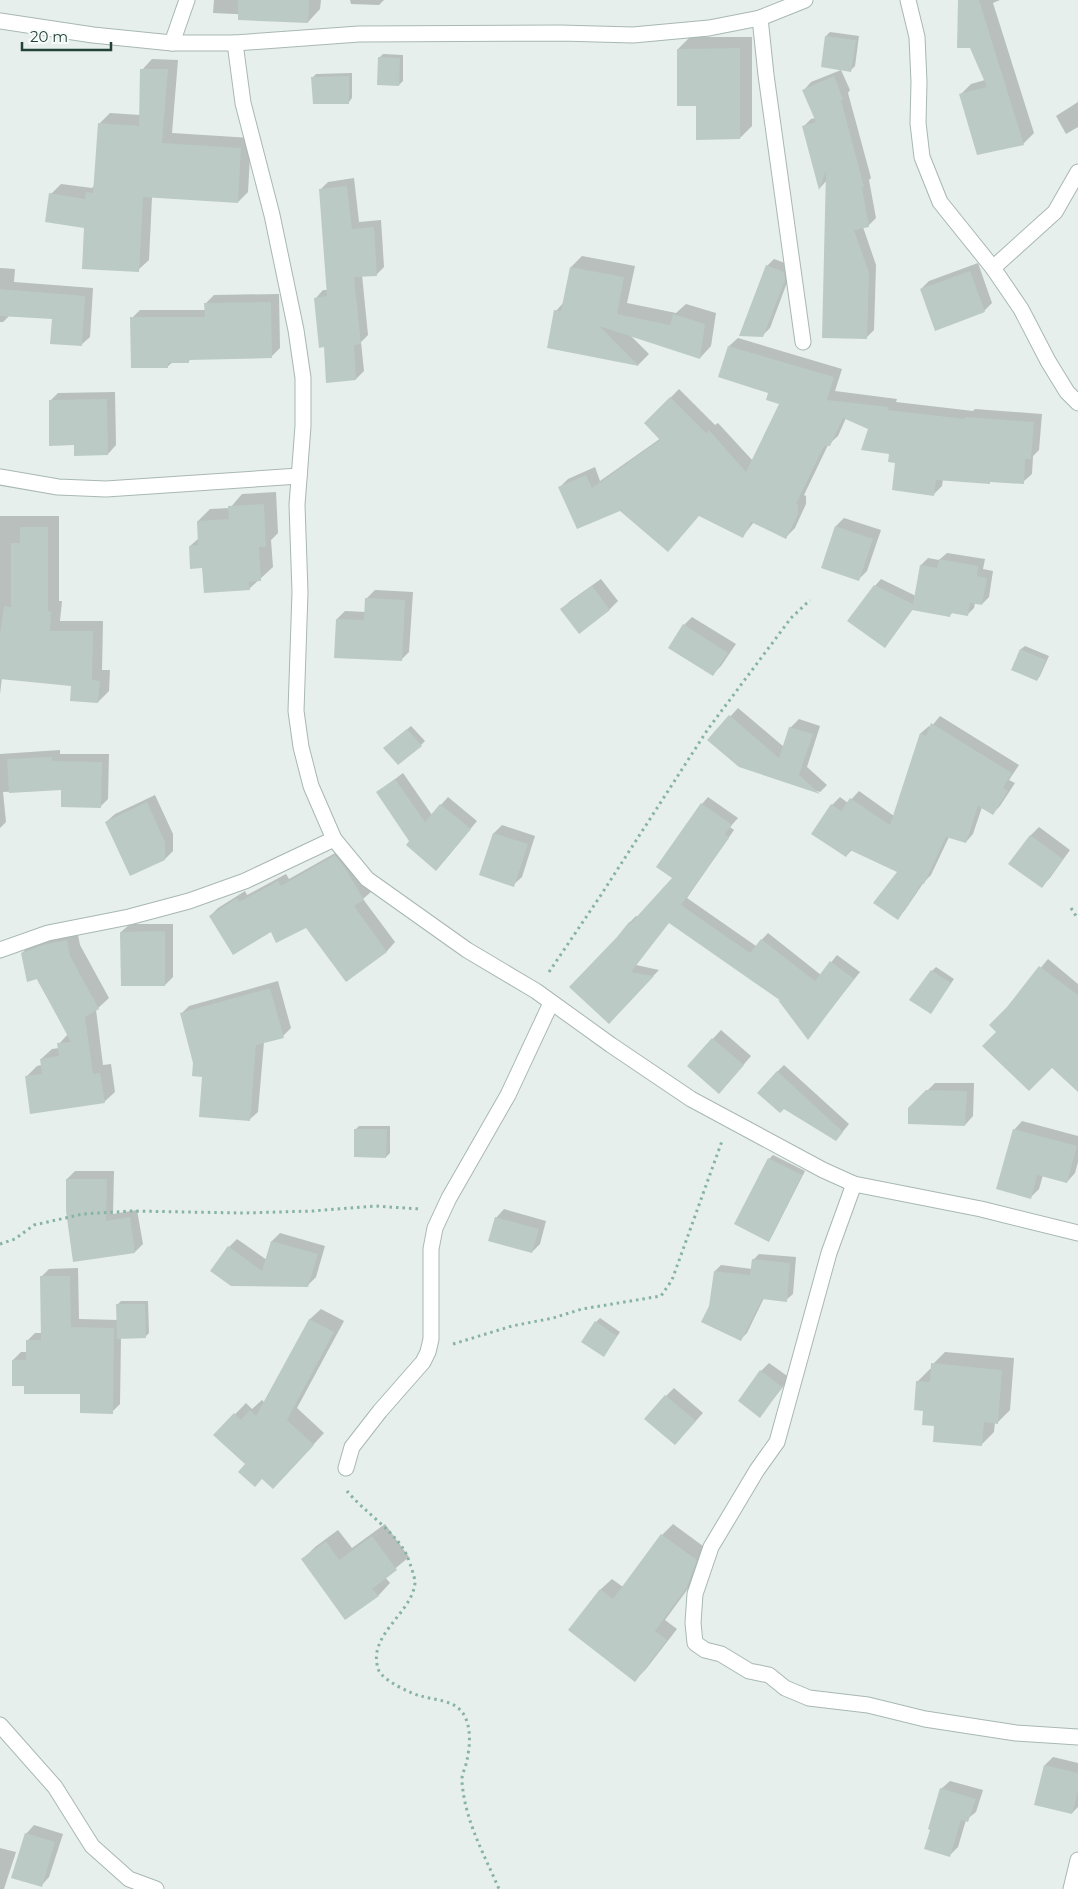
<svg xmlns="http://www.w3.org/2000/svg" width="1078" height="1889" font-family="Montserrat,sans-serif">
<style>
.shadow{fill:#0003}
.building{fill:#bbcac4}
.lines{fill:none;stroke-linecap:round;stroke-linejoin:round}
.minor-casing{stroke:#a8b8b2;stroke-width:17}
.path{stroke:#86b3a5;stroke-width:3;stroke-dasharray:2.5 4;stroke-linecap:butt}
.minor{stroke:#fff;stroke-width:15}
</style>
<rect width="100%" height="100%" fill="#e6efeb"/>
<g class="shadow">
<polygon points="214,0 321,0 320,9 308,22 256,15 213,13"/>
<polygon points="350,0 384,0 379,5 351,4"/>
<polygon points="959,0 1000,0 993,3 1034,133 1023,144 961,94 971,84 985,80"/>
<polygon points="830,32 859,36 855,66 851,70 826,36"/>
<polygon points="690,37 752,37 752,126 740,138 697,105 678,49"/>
<polygon points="383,54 403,55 403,81 399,85 379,58"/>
<polygon points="152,59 178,60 172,133 251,138 248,192 238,202 152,197 149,260 138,270 85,227 51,194 61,184 92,188 95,185 100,123 110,113 140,115 142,70"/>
<polygon points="841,70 850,90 848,93 871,178 869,180 876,218 868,226 863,227 876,265 874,330 866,338 827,180 820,188 803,127 811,119 816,118 804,90 811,82"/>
<polygon points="352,73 352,98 349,102 313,77 316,74"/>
<polygon points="1078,102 1078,127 1066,134 1056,116"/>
<polygon points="354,178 359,222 381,220 384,267 377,274 362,275 368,335 361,342 364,371 356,379 325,346 316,298 323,290 328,290 320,190 328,182"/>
<polygon points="582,256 635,266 627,303 676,313 686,304 716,313 711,346 700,358 630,335 649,354 638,365 549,347 556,311 564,302 571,267"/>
<polygon points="774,259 790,265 791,272 770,328 763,335 767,266"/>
<polygon points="978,263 992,303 984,311 921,289 929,281"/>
<polygon points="0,268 15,269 14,282 93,288 90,337 81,345 53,318 9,316 3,322 0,322"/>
<polygon points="279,294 280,348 272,356 192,358 188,362 173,362 167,367 132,318 140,310 206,310 205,304 214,295"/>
<polygon points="738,338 842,369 835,391 897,399 896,402 973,411 975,409 1042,414 1039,450 1033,456 1032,474 1023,482 943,479 942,486 934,494 897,462 870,428 846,418 838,436 828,445 804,495 806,496 806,504 795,528 786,537 754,522 743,536 700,515 620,509 560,487 568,479 595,467 600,481 661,438 646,423 679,389 715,425 718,423 753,461 781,404 729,346"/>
<polygon points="115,392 116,445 108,454 76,444 50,401 58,393"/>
<polygon points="276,492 278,533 271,540 273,567 249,589 203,567 190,546 199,538 198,521 210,509 230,508 242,494"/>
<polygon points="0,516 59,516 59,601 62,601 60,621 103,621 102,670 110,670 109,691 98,702 73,685 2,677 0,694"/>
<polygon points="844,518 881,530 867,571 859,579 836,526"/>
<polygon points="947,553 985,559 983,569 993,571 989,597 982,604 975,603 974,608 967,615 953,612 950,615 913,609 885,647 875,586 881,579 916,596 921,565 928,558 939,560"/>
<polygon points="601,579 618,601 610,609 579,632 562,609 570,601"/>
<polygon points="375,590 413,592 409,652 401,660 337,619 345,611 366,612 367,598"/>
<polygon points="692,617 736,644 721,666 712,675 684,625"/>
<polygon points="1025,646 1049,656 1040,676 1037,680 1013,670 1021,649"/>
<polygon points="738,708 784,747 790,728 799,719 820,726 807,767 827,785 820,792 740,766 709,740"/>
<polygon points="940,716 1019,765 1009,780 1015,783 1000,806 993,813 982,807 973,834 966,842 949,837 931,875 924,882 905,910 898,918 899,871 852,850 846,856 832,805 840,797 848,803 859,791 894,816 921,733 929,726 931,727"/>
<polygon points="411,726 425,741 421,745 389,744"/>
<polygon points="60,750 60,754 109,754 108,799 100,807 63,789 3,792 6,822 0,828 0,754"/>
<polygon points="403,773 432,815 448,797 477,821 443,862 411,841 378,792"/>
<polygon points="155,795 173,834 173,851 165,859 106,822 115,814"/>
<polygon points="708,797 738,818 730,827 734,830 687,898 756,946 768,933 821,975 837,955 860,972 808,1038 780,1000 781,999 669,922 636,965 659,970 608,1022 618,938 630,922 636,916 638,917 673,878 702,804"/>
<polygon points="502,825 535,836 522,877 513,885 480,874 494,833"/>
<polygon points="1039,827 1070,850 1050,878 1042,886 1010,863 1031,835"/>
<polygon points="344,848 372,891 363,899 395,942 387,951 346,980 306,926 271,931 210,916 218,908 245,891 247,895 286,874 289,879"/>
<polygon points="130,924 173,924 173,977 165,985 121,932"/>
<polygon points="77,930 80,945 109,998 96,1010 103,1065 111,1064 115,1092 104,1102 26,1077 37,1066 42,1065 41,1059 52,1049 59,1048 59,1044 68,1034 22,953 33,942"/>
<polygon points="1048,959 1078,984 1078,1078 997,1032 1008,1007"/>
<polygon points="936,967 954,979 931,1013 932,971"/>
<polygon points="278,981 291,1028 283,1036 264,1042 258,1112 249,1120 203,1076 195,1063 181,1014 189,1006"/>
<polygon points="721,1030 751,1056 727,1084 688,1066"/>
<polygon points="784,1065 849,1124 836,1140 777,1072"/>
<polygon points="935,1083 974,1083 973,1116 965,1125 909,1109"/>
<polygon points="1022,1121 1078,1136 1078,1162 1075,1173 1067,1182 1043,1175 1039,1189 1031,1197 1014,1130"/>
<polygon points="359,1126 390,1126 390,1153 386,1157 355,1130"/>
<polygon points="773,1155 805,1171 772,1236 768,1240 769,1159"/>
<polygon points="75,1171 114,1171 113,1214 137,1210 143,1244 135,1252 74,1261 67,1179"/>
<polygon points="504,1209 546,1221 540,1244 532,1252 496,1218"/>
<polygon points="280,1233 325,1246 316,1277 307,1286 231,1285 229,1247 237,1239 267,1260 272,1241"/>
<polygon points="759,1254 796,1257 793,1294 786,1300 764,1298 747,1333 741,1339 710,1306 715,1271 721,1265 752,1269 753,1260"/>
<polygon points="78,1268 79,1319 118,1320 117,1305 121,1301 148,1301 149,1333 145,1337 121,1338 120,1404 112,1412 81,1393 25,1385 13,1360 21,1352 27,1352 27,1341 35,1333 42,1333 41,1277 49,1269"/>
<polygon points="321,1309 344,1321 297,1408 324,1433 284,1477 262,1478 215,1435 246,1403 252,1409 262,1400 265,1403 310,1319"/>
<polygon points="600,1318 620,1332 607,1351 596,1322"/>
<polygon points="945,1352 1014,1358 1010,1410 997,1423 995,1422 994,1432 981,1445 935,1425 925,1410 917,1382 930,1369 932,1369 933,1364"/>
<polygon points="769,1363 790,1378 760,1416 761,1371"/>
<polygon points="674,1388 703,1413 683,1435 666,1396"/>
<polygon points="385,1524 409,1557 385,1577 390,1583 378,1596 303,1559 315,1547 338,1530 352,1548"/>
<polygon points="673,1524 707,1549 698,1575 665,1620 677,1629 646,1669 635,1680 570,1630 601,1589 612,1579 623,1587 662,1535"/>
<polygon points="1053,1757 1078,1763 1078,1807 1072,1813 1045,1765"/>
<polygon points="950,1781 983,1790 976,1812 966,1820 958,1847 950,1855 941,1789"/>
<polygon points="34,1825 63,1834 49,1877 41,1886 26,1834"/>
<polygon points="0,1848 16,1852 4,1889 0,1889"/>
</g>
<g class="building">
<polygon points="238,0 309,0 308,23 238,20"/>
<polygon points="958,0 979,0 1024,145 977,155 959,94 987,87 970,48 957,48"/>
<polygon points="825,36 856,40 851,72 821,67"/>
<polygon points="740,48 740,139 696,140 696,106 677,106 677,49"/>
<polygon points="378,57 400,58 399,86 377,85"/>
<polygon points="140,69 168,69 162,143 241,148 238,203 143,197 139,272 82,269 84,228 45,222 49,193 85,199 86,192 93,193 98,123 139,126"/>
<polygon points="349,76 349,104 313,104 311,77"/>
<polygon points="834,76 843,99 841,100 864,187 862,187 869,227 854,230 869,273 867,339 822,338 826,171 819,190 802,126 816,122 802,90"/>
<polygon points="347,186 352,229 374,227 377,276 354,277 361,344 354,345 356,380 326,383 324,347 319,348 314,298 327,296 319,189"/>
<polygon points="766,265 784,272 785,280 763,337 739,336"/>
<polygon points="570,267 624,277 617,314 670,325 673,314 705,324 700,359 599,326 639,366 547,348 554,310 561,311"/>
<polygon points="970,271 985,312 935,331 920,289"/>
<polygon points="0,289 85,296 82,346 50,344 52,319 0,316"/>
<polygon points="271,302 272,358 189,360 189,363 168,363 168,368 131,368 130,317 205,317 204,303"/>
<polygon points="728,346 834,377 827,400 889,407 888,410 965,419 965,417 1034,422 1031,459 1025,459 1024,484 990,482 990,484 936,480 934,496 892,490 895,463 888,462 889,454 861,450 868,429 843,418 830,446 824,446 796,504 798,504 798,514 786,539 751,522 743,538 699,516 668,552 620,511 577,529 558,487 586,475 592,488 660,440 644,423 670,397 706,433 709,430 746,472 779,404 766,400 768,393 718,377"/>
<polygon points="107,399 108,455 74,456 74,445 49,446 49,400"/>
<polygon points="264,504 266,547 259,547 261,581 249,582 250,590 204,593 202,568 190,569 189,546 198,545 197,521 229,519 228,506"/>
<polygon points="835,526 873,539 859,581 821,568"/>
<polygon points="20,527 48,527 48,611 51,612 50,631 93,631 92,680 100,681 98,703 70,701 71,686 0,679 0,635 4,606 11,607 11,543 20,543"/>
<polygon points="939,559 978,566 977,576 987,578 982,605 970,603 968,616 951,613 950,617 912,610 885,648 847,621 874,585 913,604 920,565 937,568"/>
<polygon points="592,586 610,610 579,634 560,609"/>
<polygon points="365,598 405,600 402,661 334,658 336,619 364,620"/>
<polygon points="683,624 728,653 713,676 668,648"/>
<polygon points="1020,649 1046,660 1037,681 1011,670"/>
<polygon points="729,715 779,758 789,727 813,734 799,775 820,794 739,767 707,740"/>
<polygon points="931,723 1012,773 1003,788 1008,791 993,815 978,806 966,843 946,837 924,884 922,883 898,920 873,903 897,872 850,850 846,857 811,834 831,804 841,811 850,798 890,825 920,733 926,736"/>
<polygon points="407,729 422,746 398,765 383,748"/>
<polygon points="52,757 52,761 102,762 101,808 61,807 61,790 9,793 7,759"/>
<polygon points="395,779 425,822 440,804 471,829 436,871 406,845 409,841 376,792"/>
<polygon points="147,802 165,842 165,860 130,876 105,822"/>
<polygon points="701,803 732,825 725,834 729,838 681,905 750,953 761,939 815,981 830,961 854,979 808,1040 778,1000 781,1001 669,923 631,972 654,976 609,1024 569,987 617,937 629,922 631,923 672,878 656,867"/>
<polygon points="493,833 528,844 514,887 479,875"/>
<polygon points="1030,835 1063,859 1042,888 1008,864"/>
<polygon points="335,855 345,868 364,900 354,906 387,952 346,982 306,928 276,943 271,932 233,955 209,916 237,898 239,902 278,881 281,886"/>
<polygon points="165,931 165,986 121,986 120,932"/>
<polygon points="67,940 70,956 99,1009 85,1017 93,1074 100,1073 105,1103 30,1114 25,1076 42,1074 40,1059 59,1056 57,1043 71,1042 37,979 27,982 21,953 43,945"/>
<polygon points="1039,966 1078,995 1078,1092 1052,1068 1029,1091 982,1046 996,1032 989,1025 1007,1007"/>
<polygon points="931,970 951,983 931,1014 909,1000"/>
<polygon points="270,988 284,1038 256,1045 250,1121 199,1117 202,1077 192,1076 193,1063 180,1013"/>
<polygon points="712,1038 744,1065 719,1094 687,1066"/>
<polygon points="777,1071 843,1132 836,1141 784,1109 780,1113 757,1093"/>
<polygon points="926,1090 967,1091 965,1126 908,1124 908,1108"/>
<polygon points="354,1129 387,1129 386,1158 354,1157"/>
<polygon points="1013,1129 1077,1146 1067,1183 1037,1175 1031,1199 996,1189"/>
<polygon points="768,1158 802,1175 769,1242 734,1224"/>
<polygon points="66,1179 107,1179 106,1221 130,1217 135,1253 73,1262 66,1211"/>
<polygon points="495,1217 539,1229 532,1253 488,1241"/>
<polygon points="271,1241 318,1254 308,1287 231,1286 210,1271 228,1246 262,1271"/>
<polygon points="752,1259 790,1263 787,1302 762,1299 741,1341 701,1322 709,1306 714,1271 750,1275"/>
<polygon points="40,1276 70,1276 71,1327 114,1328 113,1414 80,1413 80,1394 24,1394 24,1386 12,1386 12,1360 26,1360 26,1340 41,1340"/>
<polygon points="116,1304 145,1304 146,1338 117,1339"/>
<polygon points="309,1319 334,1332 287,1420 314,1445 273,1489 262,1479 255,1487 238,1472 245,1464 213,1435 234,1413 241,1420 250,1410 256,1416"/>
<polygon points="595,1321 617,1336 604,1357 581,1342"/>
<polygon points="931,1363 1002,1370 998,1424 984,1422 982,1446 933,1442 934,1426 922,1425 923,1411 914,1410 916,1381 930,1382"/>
<polygon points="760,1370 782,1387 760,1418 738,1401"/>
<polygon points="665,1395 696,1421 675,1445 644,1419"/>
<polygon points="661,1534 697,1560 687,1587 655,1631 667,1640 635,1682 568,1630 600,1589 613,1599"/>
<polygon points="372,1536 397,1570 372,1589 379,1596 345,1620 301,1559 326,1541 339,1560"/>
<polygon points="1044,1765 1078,1773 1078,1791 1072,1814 1034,1805"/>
<polygon points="940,1788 976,1799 968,1822 961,1820 950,1857 924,1849 930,1830 928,1829"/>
<polygon points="25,1833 55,1842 42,1887 11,1878"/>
</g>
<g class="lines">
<g class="minor-casing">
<g id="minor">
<polyline points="908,0 917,37 919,82 918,123 922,157 940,202 993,268 1021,309 1048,361 1067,392 1078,403"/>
<polyline points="760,18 766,75 803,342"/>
<polyline points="0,21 93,35 172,43 235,43 359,34 560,33 633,35 709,28 760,18 805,0"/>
<polyline points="172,43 187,0"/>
<polyline points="235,43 243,103 272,215 296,330 303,378 303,426 297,505 300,592 296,711 301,747 311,786 334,839 367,879 467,950 536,991 611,1045 691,1099 823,1170 854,1184 981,1209 1078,1233"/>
<polyline points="993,268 1055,212 1078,172"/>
<polyline points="0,477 58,487 106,489 299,476"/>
<polyline points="0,950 48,933 129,917 189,901 245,881 334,839"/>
<polyline points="854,1184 829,1253 777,1442 757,1470 711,1547 695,1594 693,1623 695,1643 705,1650 721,1654 749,1671 769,1675 785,1688 809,1698 868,1705 925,1719 1016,1733 1078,1737"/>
<polyline points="346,1468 352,1447 380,1411 423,1362 428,1352 431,1339 431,1249 435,1228 449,1198 508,1095 551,1003"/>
<polyline points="0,1725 55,1787 92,1846 129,1879 156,1889"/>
<polyline points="1071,1889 1078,1860"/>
</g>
</g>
<g class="path">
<polyline points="1071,908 1078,919"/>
<polyline points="549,972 599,898 708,729 791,618 810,600"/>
<polyline points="0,1244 15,1239 34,1225 83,1214 131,1211 243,1213 313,1211 375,1206 420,1209"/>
<polyline points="453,1344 512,1326 553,1318 582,1309 661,1296 672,1280 722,1141"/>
<path d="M 347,1491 C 363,1511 399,1534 408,1558 C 410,1564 415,1577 415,1583 C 412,1614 365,1636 379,1671 C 383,1680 411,1694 421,1696 C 434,1700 453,1700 462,1712 C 472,1725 470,1746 467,1760 C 466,1767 461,1775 462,1782 C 465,1821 484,1854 499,1889"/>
</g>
<use href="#minor" class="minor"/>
</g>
<path d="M22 42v8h89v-8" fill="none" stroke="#24423a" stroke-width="2.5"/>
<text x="30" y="42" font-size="15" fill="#24423a" stroke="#f7fbf9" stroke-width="4" paint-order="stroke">20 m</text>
</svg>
